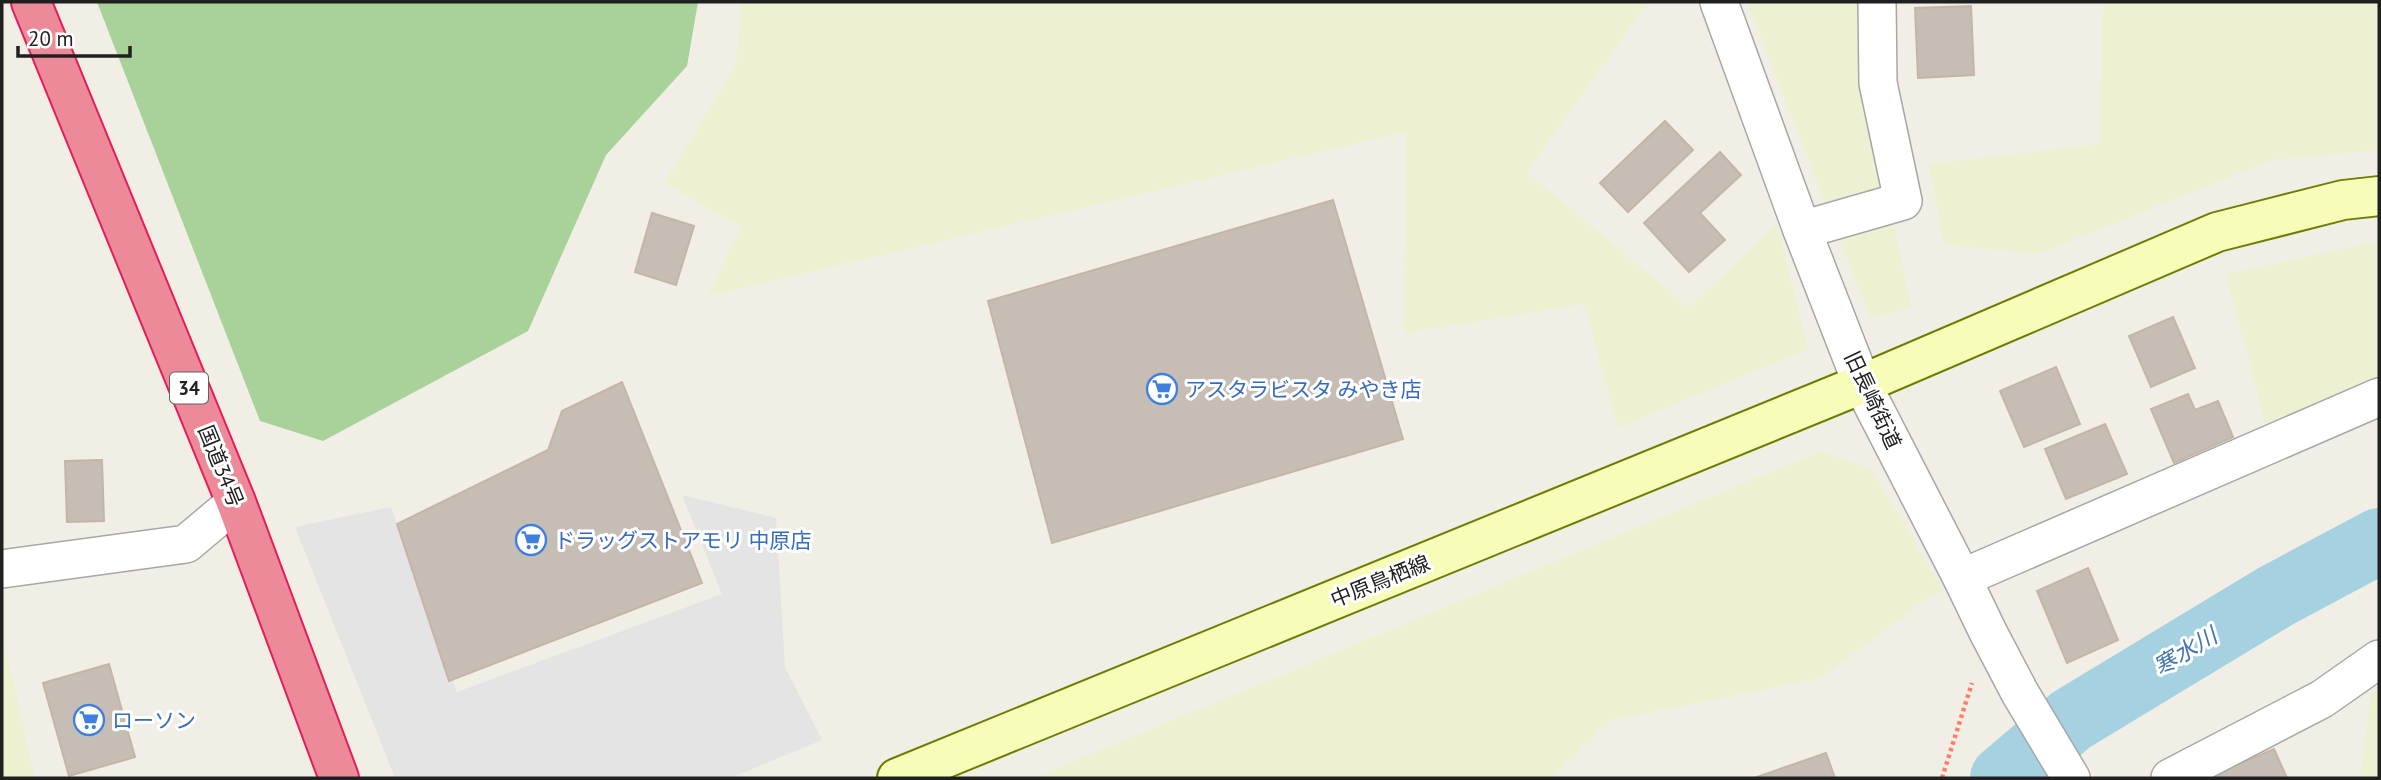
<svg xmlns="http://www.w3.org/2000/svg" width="2381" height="780" font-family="'PT Sans','Noto Sans JP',sans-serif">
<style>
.farmland{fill:#edf0d1}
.forest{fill:#a8d299}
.parking{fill:#e4e4e4}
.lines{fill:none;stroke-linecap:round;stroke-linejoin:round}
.river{stroke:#a5d1e1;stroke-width:66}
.building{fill:#c6beb5;stroke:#c4b5a7;stroke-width:2}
.street-casing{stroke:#a7a7a7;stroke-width:40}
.secondary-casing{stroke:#6c7e00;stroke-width:42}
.highway-casing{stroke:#e41e5b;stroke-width:42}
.path{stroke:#ff7e69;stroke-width:4.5;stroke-dasharray:3.5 3.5;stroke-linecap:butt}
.street{stroke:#fff;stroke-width:37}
.secondary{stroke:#f7fdb8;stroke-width:38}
.highway{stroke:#ec8a99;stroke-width:38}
.labels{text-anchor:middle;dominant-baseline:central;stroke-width:6;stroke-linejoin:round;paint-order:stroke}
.shield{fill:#fff;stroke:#636363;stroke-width:2}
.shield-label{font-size:19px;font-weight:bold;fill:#202020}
.shop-label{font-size:21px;fill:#366cbe;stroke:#fff;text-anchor:start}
.street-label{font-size:21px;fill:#202020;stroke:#fff}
.water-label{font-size:23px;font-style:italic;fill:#4375ae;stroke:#fff}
</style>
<rect width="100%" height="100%" fill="#f1eee6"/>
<g class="farmland">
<polygon points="741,2 1648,2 1527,172 1689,307 1777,224 1808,349 1618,428 1584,304 1405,333 1406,132 708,296 741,227 664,183 736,64"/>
<polygon points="1747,2 1859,2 1860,56 1911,308 1870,318"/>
<polygon points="2103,2 2379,2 2379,150 2273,160 2039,254 1944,245 1929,164 2100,144"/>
<polygon points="2379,241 2379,392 2265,423 2226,274"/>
<polygon points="1821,451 1871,469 1942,588 1821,678 1611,720 1552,778 1033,778"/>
<polygon points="2,632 35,778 2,778"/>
<polygon points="2379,688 2379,778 2364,778 2361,773 2371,694"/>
</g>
<polygon class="forest" points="97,2 698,2 687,66 606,155 528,331 323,441 260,421"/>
<polygon class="parking" points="682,495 776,518 785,667 822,740 730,778 395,778 295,527 391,507 457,692 722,594"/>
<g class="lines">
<polyline class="river" points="2003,778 2071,720 2276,596 2379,541"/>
</g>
<g class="building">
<polygon points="1971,6 1974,75 1918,78 1915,8"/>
<polygon points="1665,121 1693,150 1628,212 1600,183"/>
<polygon points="1720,152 1741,175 1700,213 1725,240 1689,272 1644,223"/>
<polygon points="1333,200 1403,439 1052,543 988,301"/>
<polygon points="652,213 694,226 676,285 635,272"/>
<polygon points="2173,317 2195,368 2151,387 2129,336"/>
<polygon points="2056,367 2080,424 2024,447 2000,391"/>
<polygon points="622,382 702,583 449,681 397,524 548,450 562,411"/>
<polygon points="2188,394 2195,410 2218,401 2233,437 2174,463 2151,409"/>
<polygon points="2105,424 2127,474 2066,499 2045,449"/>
<polygon points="102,460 104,521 67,522 65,461"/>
<polygon points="2088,568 2118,640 2067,663 2037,591"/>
<polygon points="109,664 135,757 69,776 43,683"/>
<polygon points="2274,749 2287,778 2206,778"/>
<polygon points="1826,753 1835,778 1754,778"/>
</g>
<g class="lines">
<g class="street-casing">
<g id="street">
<polyline points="1719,2 1802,230 1862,384 1962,578 1988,632 2020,693 2071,778"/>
<polyline points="1802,230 1903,201 1878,83 1877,2"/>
<polyline points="2,569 186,544 236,502"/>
<polyline points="1962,578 2379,397"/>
<polyline points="2170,778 2322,699 2379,659"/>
</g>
</g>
<g class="secondary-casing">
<polyline id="secondary" points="897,778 1862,384 2217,232 2343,200 2379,196"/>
</g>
<g class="highway-casing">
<polyline id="highway" points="31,2 236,502 339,778"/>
</g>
<polyline class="path" points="1942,778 1972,683"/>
<use href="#street" class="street"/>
<use href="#secondary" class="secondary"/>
<use href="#highway" class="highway"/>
</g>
<defs>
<g id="supermarket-ring" transform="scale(1.575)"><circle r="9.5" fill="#fff" stroke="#3f7fe0" stroke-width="1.5"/><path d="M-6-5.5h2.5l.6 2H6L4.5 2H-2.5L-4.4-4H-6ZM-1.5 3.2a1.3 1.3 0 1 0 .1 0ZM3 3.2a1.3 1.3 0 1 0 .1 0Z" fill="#3f7fe0"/></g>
</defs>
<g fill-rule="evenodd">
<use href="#supermarket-ring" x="1162" y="389"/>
<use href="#supermarket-ring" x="531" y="540"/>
<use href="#supermarket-ring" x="89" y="720"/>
</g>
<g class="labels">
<rect class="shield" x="170" y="372.5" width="38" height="31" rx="5"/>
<g class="shield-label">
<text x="189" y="388">34</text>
</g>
<g class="shop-label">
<text x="1185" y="389">アスタラビスタ みやき店</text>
<text x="554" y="540">ドラッグストアモリ 中原店</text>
<text x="112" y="720">ローソン</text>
</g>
<g class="street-label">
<text transform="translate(1873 400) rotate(65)">旧長崎街道</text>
<text transform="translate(221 466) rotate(68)">国道34号</text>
<text transform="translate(1380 581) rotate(-22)">中原鳥栖線</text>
</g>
<g class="water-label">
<text transform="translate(2185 651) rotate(-31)">寒水川</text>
</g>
</g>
<rect width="2381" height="780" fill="none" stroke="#202020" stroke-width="7"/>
<path d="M18 46v10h112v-10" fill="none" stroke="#202020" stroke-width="3.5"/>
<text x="28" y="46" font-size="21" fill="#202020" stroke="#ffffff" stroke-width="5" paint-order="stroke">20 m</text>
</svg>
